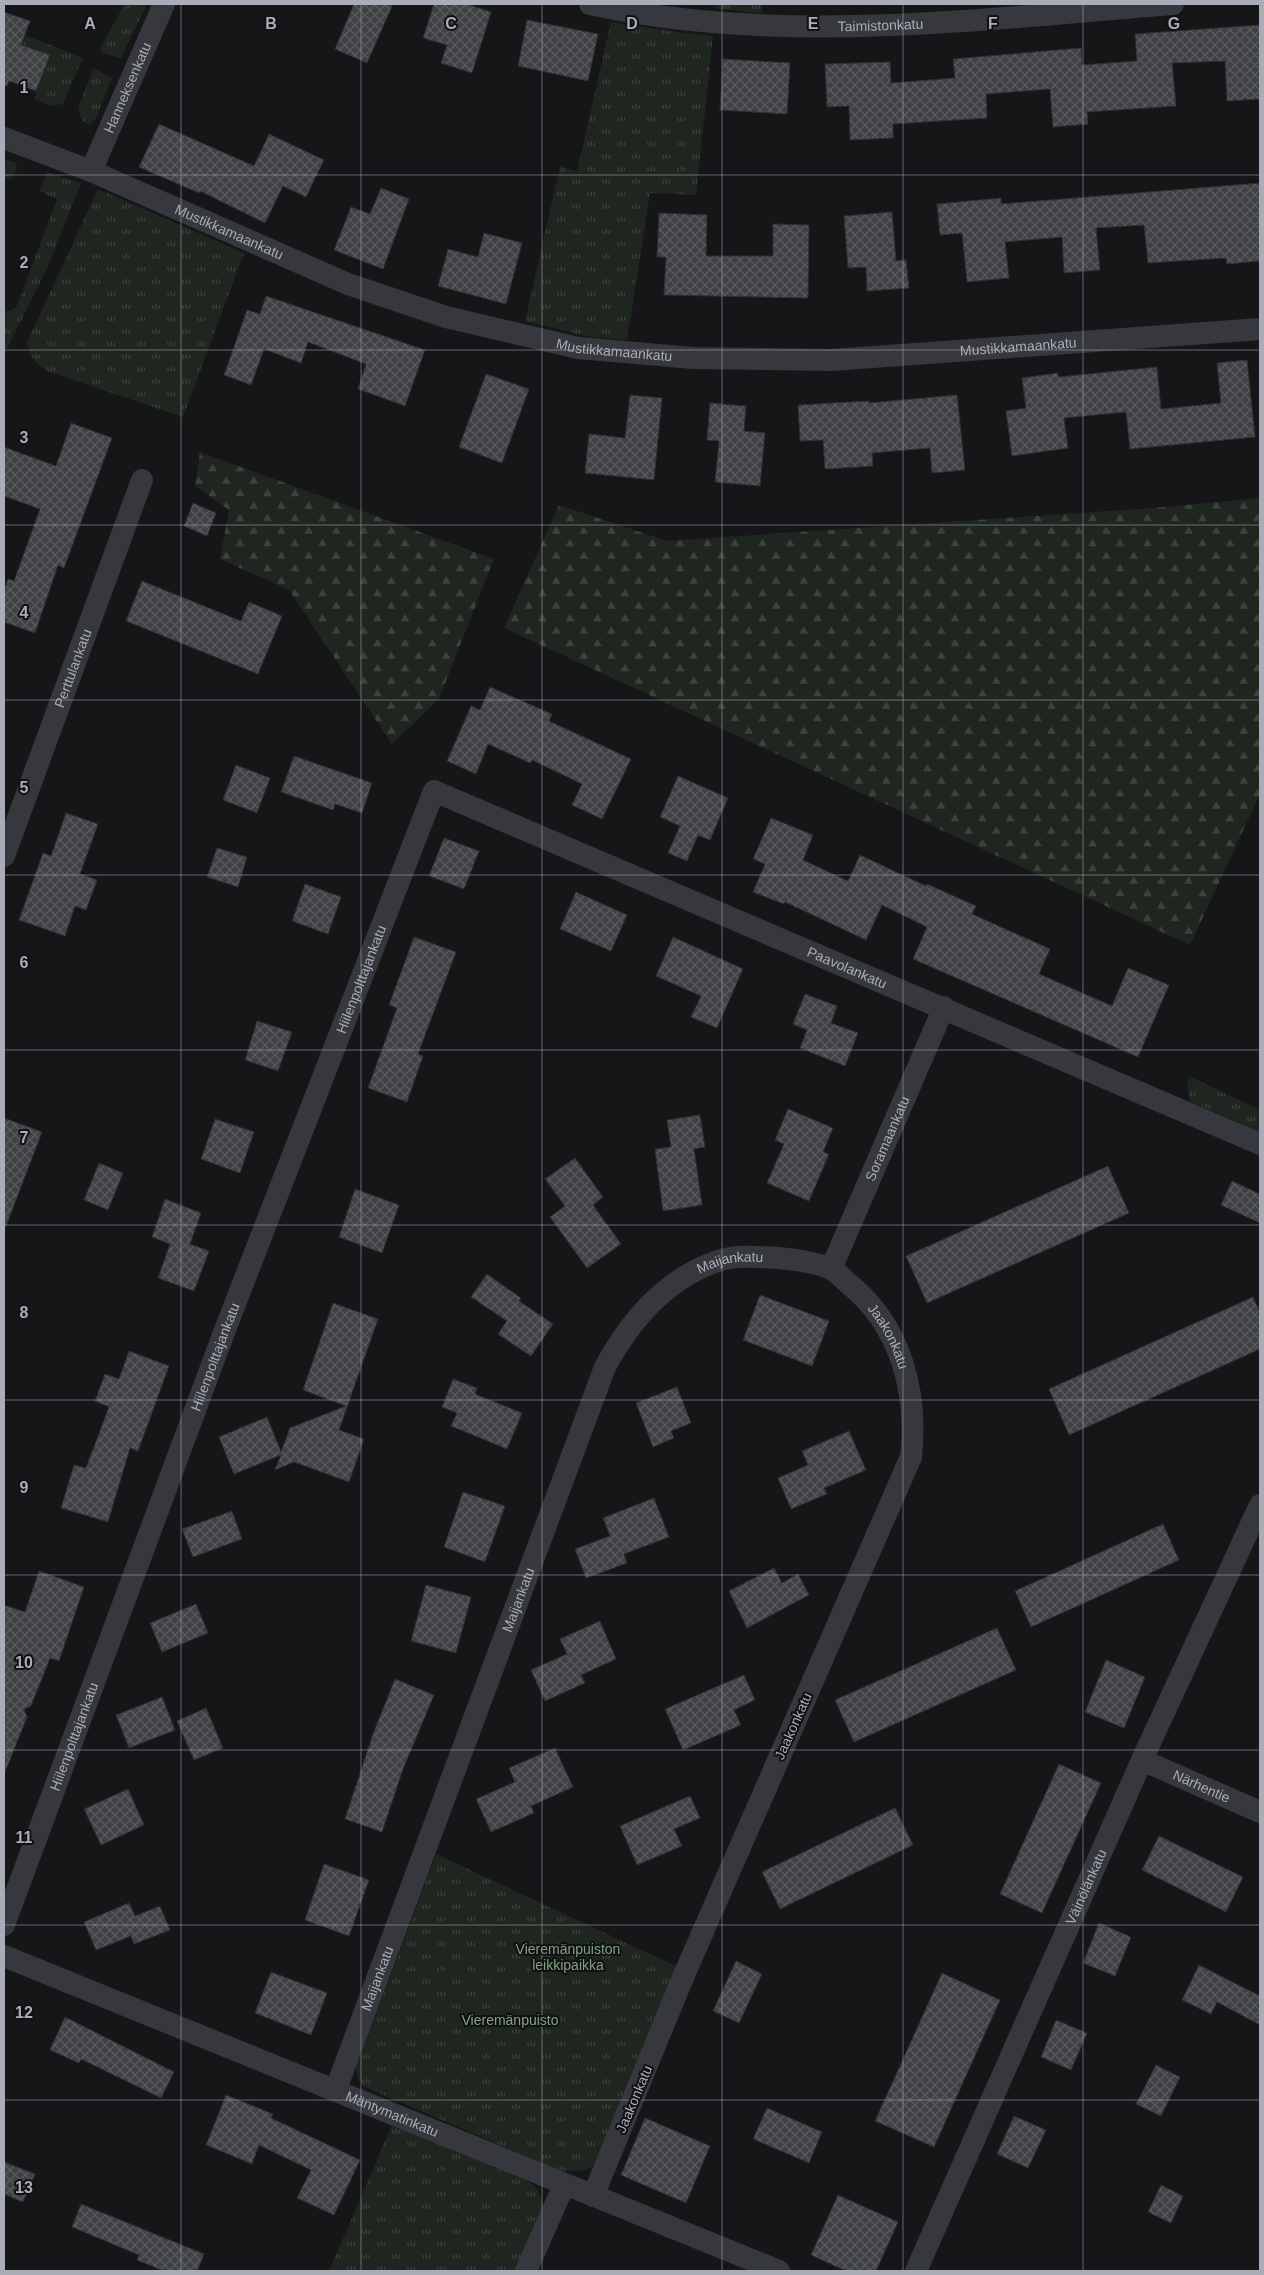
<svg xmlns="http://www.w3.org/2000/svg" width="1264" height="2275" font-family="Arial,sans-serif">
<style>
.grass{fill:url(#grass-tufts)}
.forest{fill:url(#forest-firs)}
.building{fill:url(#building-cross-hatch);stroke:#303034}
.lines{fill:none;stroke-linecap:round;stroke-linejoin:round}
.minor{stroke:#37383d;stroke-width:22}
.grid{fill:none;stroke:#a8adb8;stroke-width:1;stroke-opacity:0.55}
.labels{text-anchor:middle;dominant-baseline:central;stroke-width:4;stroke-linejoin:round;paint-order:stroke}
.street-label{font-size:14px;fill:#a8adb8;stroke:#111113}
.park-label{font-size:14px;fill:#7fa381;stroke:#111113}
.grid-label{font-size:16px;text-anchor:middle;font-weight:bold;fill:#a8adb8;stroke:#111113;stroke-width:4;stroke-linejoin:round;paint-order:stroke}
</style>
<defs>
<pattern id="grass-tufts" width="24" height="20" patternUnits="userSpaceOnUse" patternTransform="scale(1.25)"><rect width="24" height="20" fill="#1e261f"/><path d="M3 7l-1-3M5 7V3M7 7l1-3M15 17l-1-3M17 17v-4M19 17l1-3" fill="none" stroke="#3c433d"/></pattern>
<pattern id="forest-firs" width="22" height="20" patternUnits="userSpaceOnUse" patternTransform="scale(1.25)"><rect width="22" height="20" fill="#1e261f"/><path d="M5 1l3.5 6h-7zM16 11l3.5 6h-7z" fill="#3c433d"/></pattern>
<pattern id="building-cross-hatch" width="8" height="8" patternUnits="userSpaceOnUse" patternTransform="scale(1.25)"><rect width="8" height="8" fill="#404145"/><path d="M0 0l8 8M0 8l8-8" fill="none" stroke="#595a5e"/></pattern>
</defs>
<rect width="100%" height="100%" fill="#161618"/>
<g class="grass">
<polygon points="125,4 147,4 121,58 102,53 100,48"/>
<polygon points="716,4 762,4 762,13 719,9 715,7"/>
<polygon points="611,22 677,32 713,36 696,195 650,193 627,340 590,337 525,321 560,167 577,171"/>
<polygon points="25,35 83,58 63,104 50,106 34,99 49,55 21,45"/>
<polygon points="93,68 112,78 96,118 90,125 83,121 78,109"/>
<polygon points="4,159 16,163 17,168 11,180 4,177"/>
<polygon points="47,172 81,183 50,262 6,351 4,350 4,311 10,311 17,306 57,199 39,191"/>
<path d="M 98,189 L 244,253 L 183,417 L 47,371 C 35,363 30,356 27,342 Z"/>
<polygon points="1189,1076 1260,1110 1260,1132 1190,1101 1187,1086"/>
<path d="M 436,1854 L 680,1968 L 602,2159 C 588,2172 577,2172 558,2170 L 365,2087 L 359,2081 L 356,2068 Z"/>
<path d="M 392,2125 L 530,2182 C 538,2189 544,2199 543,2210 C 541,2224 523,2256 516,2271 L 329,2271 Z"/>
</g>
<g class="forest">
<polygon points="200,452 494,559 439,699 392,744 289,590 220,559 229,510 195,486"/>
<polygon points="1260,498 1260,794 1190,945 504,628 559,505 667,541 1153,508"/>
</g>
<g class="building">
<polygon points="354,4 393,4 367,63 335,49"/>
<polygon points="434,4 466,4 491,12 472,73 441,63 447,45 423,38"/>
<polygon points="4,12 30,21 21,45 50,55 36,91 9,81 7,86 4,85"/>
<polygon points="527,20 598,34 588,81 518,66"/>
<polygon points="1260,25 1260,99 1227,101 1225,61 1172,63 1176,106 1087,112 1088,124 1053,127 1050,89 986,94 987,118 893,124 893,138 850,140 849,106 827,107 825,64 890,62 891,83 955,78 953,59 1081,48 1082,65 1137,61 1135,34"/>
<polygon points="723,59 790,63 787,114 720,110"/>
<polygon points="159,124 254,166 269,134 324,160 306,197 283,186 265,223 200,191 199,193 139,167"/>
<polygon points="1260,183 1260,261 1227,264 1226,258 1148,263 1144,225 1096,228 1100,270 1064,273 1062,237 1005,242 1009,278 967,282 962,233 940,235 937,204 1001,198 1001,204"/>
<polygon points="381,188 409,199 383,269 334,250 351,207 370,214"/>
<polygon points="892,212 896,261 906,260 909,288 867,291 866,267 848,268 844,216"/>
<polygon points="659,213 707,215 706,256 773,256 773,224 809,225 808,298 664,295 666,257 657,257"/>
<polygon points="484,233 522,243 506,304 438,286 448,249 478,257"/>
<polygon points="266,296 425,350 405,406 358,389 366,364 308,342 301,363 264,349 251,385 224,375 247,310 260,314"/>
<polygon points="1247,360 1255,437 1130,449 1126,412 1064,418 1068,448 1012,456 1006,411 1026,408 1022,378 1058,373 1058,377 1157,367 1161,409 1221,403 1217,363"/>
<polygon points="486,374 529,389 502,463 459,447"/>
<polygon points="630,395 662,398 654,480 585,473 589,434 625,438"/>
<polygon points="957,395 965,470 932,473 930,448 872,453 873,466 825,469 823,440 800,441 798,405 869,401 869,403"/>
<polygon points="710,403 746,406 744,431 765,433 760,486 715,482 719,441 707,440"/>
<polygon points="71,423 112,438 64,568 58,565 35,633 4,622 4,591 8,579 14,581 40,509 4,496 4,447 56,466"/>
<polygon points="193,503 216,513 207,536 184,526"/>
<polygon points="142,581 241,621 249,602 282,616 258,674 126,621"/>
<polygon points="490,687 552,714 549,721 631,759 602,819 572,805 582,784 532,760 530,763 488,744 476,774 447,761 471,706 480,710"/>
<polygon points="294,756 372,783 362,813 335,804 333,810 281,792"/>
<polygon points="236,765 270,778 257,813 223,800"/>
<polygon points="678,776 728,798 710,840 698,835 687,861 668,853 680,826 660,817"/>
<polygon points="66,813 98,824 80,874 97,880 86,910 75,906 65,936 19,920 43,853 51,856"/>
<polygon points="771,818 813,835 803,860 848,881 860,855 926,886 927,884 976,906 972,914 1050,949 1039,974 1112,1006 1128,968 1169,985 1138,1057 913,959 927,927 882,905 866,940 785,902 784,904 753,892 765,864 753,859"/>
<polygon points="444,838 479,851 464,889 429,876"/>
<polygon points="217,848 247,857 238,887 207,877"/>
<polygon points="305,884 341,897 328,934 292,921"/>
<polygon points="576,892 627,915 611,951 560,929"/>
<polygon points="414,937 456,952 418,1054 423,1056 407,1102 368,1088 397,1008 389,1005"/>
<polygon points="673,937 743,969 717,1028 691,1017 701,996 656,976"/>
<polygon points="805,994 837,1006 831,1023 858,1033 845,1066 800,1048 807,1030 793,1024"/>
<polygon points="257,1021 292,1032 278,1071 245,1060"/>
<polygon points="788,1109 833,1128 823,1152 829,1154 809,1201 767,1183 784,1144 775,1140"/>
<polygon points="700,1115 705,1147 694,1149 702,1205 663,1211 655,1149 671,1147 667,1120"/>
<polygon points="4,1118 42,1132 6,1226 4,1226"/>
<polygon points="215,1119 254,1132 240,1173 201,1159"/>
<polygon points="575,1158 603,1197 593,1205 621,1244 587,1268 550,1217 565,1206 545,1179"/>
<polygon points="99,1163 123,1173 108,1210 84,1200"/>
<polygon points="1108,1166 1129,1213 927,1303 906,1256"/>
<polygon points="1232,1181 1260,1194 1260,1223 1221,1205"/>
<polygon points="355,1189 399,1205 382,1253 339,1237"/>
<polygon points="165,1199 201,1213 190,1244 209,1251 194,1291 158,1278 170,1244 152,1237"/>
<polygon points="487,1274 521,1298 519,1301 553,1324 531,1356 498,1334 507,1321 471,1297"/>
<polygon points="760,1295 829,1321 812,1366 743,1340"/>
<polygon points="1253,1297 1260,1312 1260,1349 1069,1435 1049,1389"/>
<polygon points="333,1303 378,1319 339,1430 364,1439 349,1482 294,1462 275,1470 281,1455 234,1474 219,1437 267,1417 281,1452 290,1428 346,1406 303,1390"/>
<polygon points="129,1351 169,1366 138,1451 130,1448 108,1522 61,1508 74,1465 86,1468 109,1407 95,1401 105,1374 119,1379"/>
<polygon points="453,1379 477,1388 475,1394 522,1413 507,1449 451,1426 457,1413 442,1407"/>
<polygon points="677,1387 691,1423 671,1431 674,1438 653,1447 636,1403"/>
<polygon points="849,1431 866,1470 824,1488 827,1494 791,1509 778,1478 808,1465 802,1451"/>
<polygon points="463,1492 505,1506 485,1562 444,1547"/>
<polygon points="654,1498 669,1537 624,1554 627,1563 586,1578 575,1549 610,1536 603,1518"/>
<polygon points="232,1511 242,1539 193,1557 182,1529"/>
<polygon points="1163,1524 1179,1560 1031,1627 1015,1591"/>
<polygon points="774,1568 782,1583 798,1574 809,1595 747,1628 729,1591"/>
<polygon points="39,1571 84,1587 59,1661 50,1658 31,1706 24,1709 27,1717 5,1772 4,1605 25,1612"/>
<polygon points="426,1585 471,1597 456,1653 411,1641"/>
<polygon points="196,1604 208,1633 162,1652 150,1623"/>
<polygon points="600,1621 616,1659 581,1675 585,1683 545,1701 531,1670 567,1654 560,1639"/>
<polygon points="997,1628 1016,1670 854,1742 835,1700"/>
<polygon points="1106,1660 1145,1677 1124,1728 1085,1712"/>
<polygon points="744,1675 755,1700 734,1710 741,1725 683,1750 665,1709"/>
<polygon points="395,1679 434,1695 403,1769 382,1832 345,1819 373,1734"/>
<polygon points="162,1697 175,1730 129,1748 116,1715"/>
<polygon points="206,1708 223,1748 194,1760 177,1721"/>
<polygon points="555,1748 573,1787 531,1806 534,1813 491,1832 476,1799 515,1782 509,1768"/>
<polygon points="1059,1764 1101,1783 1042,1913 1000,1894"/>
<polygon points="128,1789 144,1825 101,1845 84,1809"/>
<polygon points="690,1796 700,1818 674,1829 682,1846 637,1865 620,1826"/>
<polygon points="895,1808 913,1845 780,1909 762,1872"/>
<polygon points="1159,1836 1243,1877 1226,1912 1142,1870"/>
<polygon points="324,1864 369,1880 349,1936 305,1920"/>
<polygon points="129,1903 135,1916 160,1906 170,1930 134,1944 131,1936 96,1950 84,1922"/>
<polygon points="1099,1923 1131,1937 1115,1976 1083,1963"/>
<polygon points="736,1961 762,1974 739,2023 713,2011"/>
<polygon points="1199,1965 1260,1996 1260,2025 1217,2002 1211,2014 1182,2000"/>
<polygon points="271,1972 327,1993 311,2035 255,2013"/>
<polygon points="942,1973 1000,2000 934,2147 875,2121"/>
<polygon points="65,2017 174,2072 161,2098 81,2059 79,2063 50,2050"/>
<polygon points="1056,2020 1087,2033 1071,2070 1041,2057"/>
<polygon points="1156,2065 1180,2077 1161,2116 1136,2104"/>
<polygon points="226,2095 273,2114 271,2118 360,2160 334,2215 297,2198 311,2170 259,2145 252,2164 206,2145"/>
<polygon points="767,2108 822,2132 809,2163 753,2139"/>
<polygon points="1014,2116 1046,2130 1028,2168 997,2154"/>
<polygon points="645,2118 710,2146 686,2203 621,2175"/>
<polygon points="4,2162 35,2174 23,2202 4,2194"/>
<polygon points="1161,2185 1183,2196 1171,2223 1148,2212"/>
<polygon points="838,2195 898,2222 876,2271 846,2271 811,2255"/>
<polygon points="81,2204 204,2254 197,2271 164,2271 137,2260 139,2255 72,2227"/>
</g>
<g class="lines">
<g class="minor">
<path id="s1" d="M 590,4 C 781,46 980,19 1173,4"/>
<path id="s2" d="M 4,138 L 91,171 L 348,284 L 446,317 L 578,348 L 693,358 L 832,360 L 1260,329"/>
<path id="s3" d="M 91,171 L 164,4"/>
<path id="s4" d="M 4,856 L 142,480"/>
<path id="s5" d="M 831,1269 L 944,1007"/>
<path id="s6" d="M 1142,1760 L 1260,1812"/>
<path id="s7" d="M 4,1925 L 223,1335 L 434,791 L 1260,1144"/>
<path id="s8" d="M 4,1956 C 263,2060 520,2167 779,2271"/>
<path id="s9" d="M 336,2089 L 605,1367 C 630,1321 665,1280 715,1262 C 735,1254 758,1257 779,1258 C 792,1259 819,1263 831,1269 C 837,1272 843,1279 849,1284 C 901,1326 918,1392 911,1457 L 684,1975 L 593,2196"/>
<polyline points="526,2271 564,2185"/>
<path id="s10" d="M 916,2271 L 1142,1760 L 1260,1505"/>
</g>
</g>
<path class="grid" d="M 181,4 L 181,2271M 361,4 L 361,2271M 542,4 L 542,2271M 722,4 L 722,2271M 903,4 L 903,2271M 1083,4 L 1083,2271M 4,175 L 1260,175M 4,350 L 1260,350M 4,525 L 1260,525M 4,700 L 1260,700M 4,875 L 1260,875M 4,1050 L 1260,1050M 4,1225 L 1260,1225M 4,1400 L 1260,1400M 4,1575 L 1260,1575M 4,1750 L 1260,1750M 4,1925 L 1260,1925M 4,2100 L 1260,2100"/>
<g class="labels">
<g class="street-label">
<text stroke="none"><textPath href="#s1" startOffset="292">Taimistonkatu</textPath></text>
<text stroke="none"><textPath href="#s3" startOffset="91">Hanneksenkatu</textPath></text>
<text stroke="none"><textPath href="#s2" startOffset="244">Mustikkamaankatu</textPath></text>
<text stroke="none"><textPath href="#s2" startOffset="1054">Mustikkamaankatu</textPath></text>
<text stroke="none"><textPath href="#s2" startOffset="649">Mustikkamaankatu</textPath></text>
<text stroke="none"><textPath href="#s4" startOffset="200">Perttulankatu</textPath></text>
<text stroke="none"><textPath href="#s7" startOffset="1662">Paavolankatu</textPath></text>
<text stroke="none"><textPath href="#s7" startOffset="1011">Hiilenpolttajankatu</textPath></text>
<text stroke="none"><textPath href="#s5" startOffset="142">Soramaankatu</textPath></text>
<text stroke="none"><textPath href="#s9" startOffset="941">Maijankatu</textPath></text>
<text stroke="none"><textPath href="#s9" startOffset="1134">Jaakonkatu</textPath></text>
<text stroke="none"><textPath href="#s7" startOffset="606">Hiilenpolttajankatu</textPath></text>
<text stroke="none"><textPath href="#s9" startOffset="522">Maijankatu</textPath></text>
<text transform="translate(793 1726) rotate(-66)">Jaakonkatu</text>
<text stroke="none"><textPath href="#s7" startOffset="201">Hiilenpolttajankatu</textPath></text>
<text stroke="none"><textPath href="#s6" startOffset="65">Närhentie</textPath></text>
<text stroke="none"><textPath href="#s10" startOffset="420">Väinölänkatu</textPath></text>
<text stroke="none"><textPath href="#s9" startOffset="118">Maijankatu</textPath></text>
<text transform="translate(634 2099) rotate(-67)">Jaakonkatu</text>
<text stroke="none"><textPath href="#s8" startOffset="419">Mäntymatinkatu</textPath></text>
</g>
<g class="park-label">
<text x="568" y="1949">Vieremänpuiston<tspan x="568" dy="16">leikkipaikka</tspan></text>
<text x="510" y="2020">Vieremänpuisto</text>
</g>
</g>
<g class="grid-label">
<text x="90" y="29">A</text>
<text x="271" y="29">B</text>
<text x="451" y="29">C</text>
<text x="632" y="29">D</text>
<text x="813" y="29">E</text>
<text x="993" y="29">F</text>
<text x="1174" y="29">G</text>
<text x="24" y="93">1</text>
<text x="24" y="268">2</text>
<text x="24" y="443">3</text>
<text x="24" y="618">4</text>
<text x="24" y="793">5</text>
<text x="24" y="968">6</text>
<text x="24" y="1143">7</text>
<text x="24" y="1318">8</text>
<text x="24" y="1493">9</text>
<text x="24" y="1668">10</text>
<text x="24" y="1843">11</text>
<text x="24" y="2018">12</text>
<text x="24" y="2193">13</text>
</g>
<rect width="1264" height="2275" fill="none" stroke="#a8adb8" stroke-width="10"/>
</svg>
